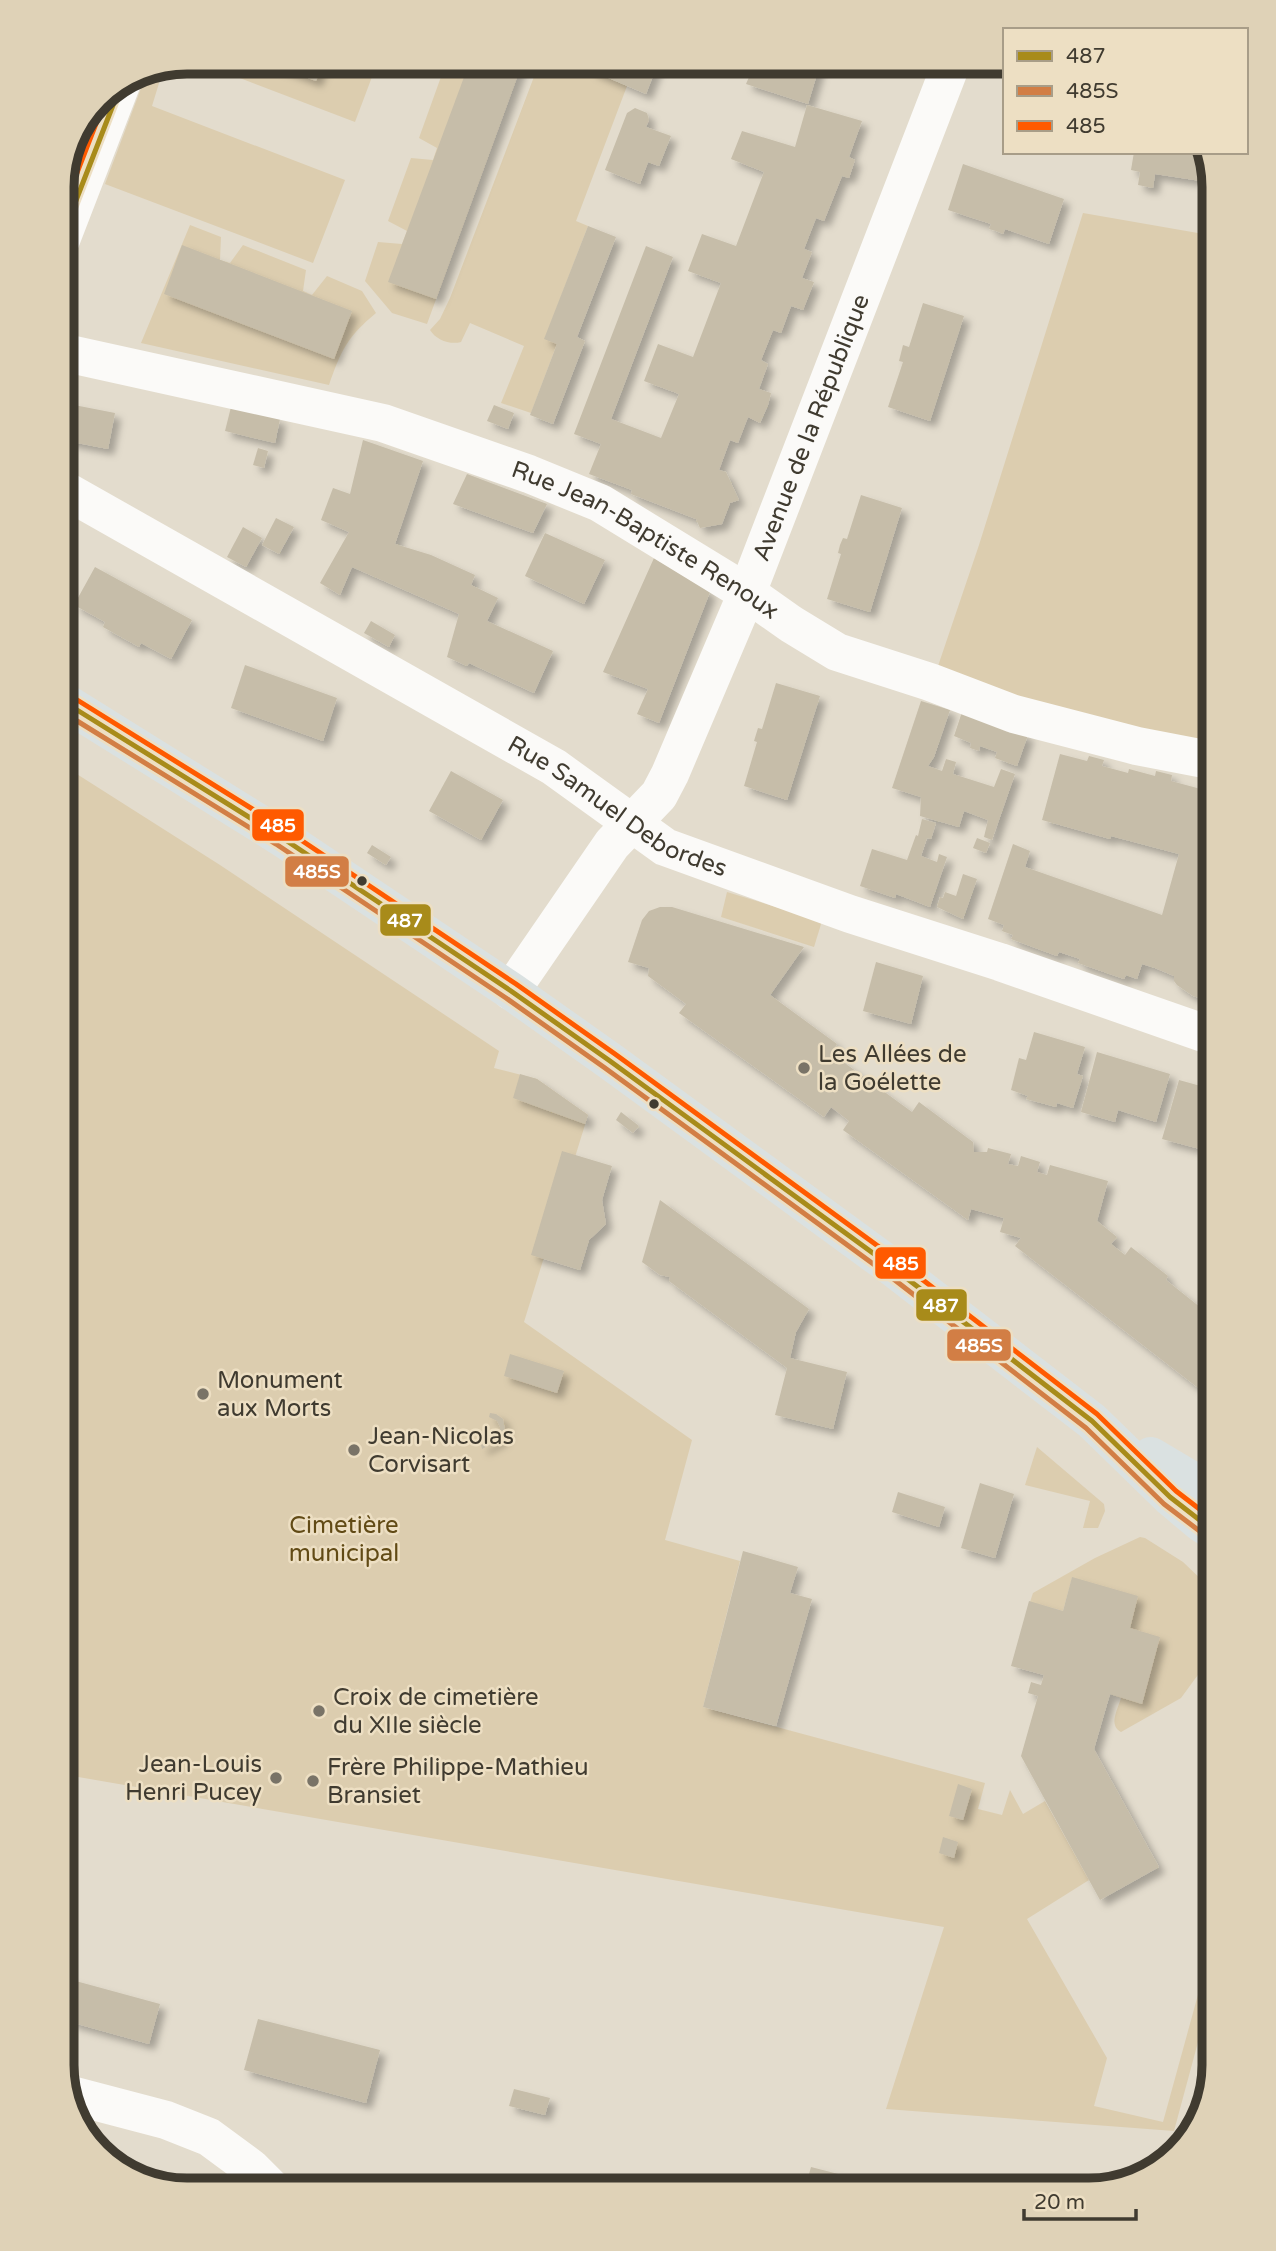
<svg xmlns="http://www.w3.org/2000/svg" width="1276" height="2251" font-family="'Varela Round',sans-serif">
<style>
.green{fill:#dccdaf}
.building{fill:#c6bda9;filter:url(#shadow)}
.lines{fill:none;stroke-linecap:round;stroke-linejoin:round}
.minor{stroke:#fbfaf8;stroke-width:38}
.major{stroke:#dae1e1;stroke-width:38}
.bus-1-casing{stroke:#eddfc3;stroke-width:10}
.bus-2-casing{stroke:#eddfc3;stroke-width:10}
.bus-3-casing{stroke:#eddfc3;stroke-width:10}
.bus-1{stroke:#a88b1a;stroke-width:5}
.bus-2{stroke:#d27e45;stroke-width:5}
.bus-3{stroke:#ff5a00;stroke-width:5}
.bus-dot{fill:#403b30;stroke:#eddfc3;stroke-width:2.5}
.poi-dot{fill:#797367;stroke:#eddfc3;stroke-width:2.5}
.labels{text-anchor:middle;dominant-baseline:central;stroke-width:5;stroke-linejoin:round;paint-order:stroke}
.street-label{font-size:24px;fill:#403b30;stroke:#eddfc3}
.poi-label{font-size:24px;fill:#403b30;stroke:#eddfc3;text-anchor:start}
.park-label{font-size:24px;fill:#614a15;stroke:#eddfc3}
.rim{fill:none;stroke:#403b30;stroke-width:9}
.line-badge{stroke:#eddfc3;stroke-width:2.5}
.badge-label{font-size:19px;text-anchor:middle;font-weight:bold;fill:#fff}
</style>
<defs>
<filter id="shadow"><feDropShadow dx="6" dy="6" stdDeviation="3.5" flood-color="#0004"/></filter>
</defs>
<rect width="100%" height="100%" fill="#e3dccd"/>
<g class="green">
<polygon points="237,61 378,61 355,122 232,75"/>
<polygon points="463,61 523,61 427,324 392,313 365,281 378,242 402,244 407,231 388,221 411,158 433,160 437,148 419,138 442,74 464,76 469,64"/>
<path d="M 540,61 L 593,61 L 590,70 L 627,86 L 576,221 L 588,226 L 545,338 L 557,344 L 531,413 L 501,403 L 524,346 L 470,323 L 461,342 C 450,345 436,340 430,330 L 440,319 L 450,298 Z"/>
<polygon points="146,75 160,80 152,106 345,180 313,263 105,184"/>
<polygon points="1083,213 1215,236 1215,478 1213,488 1215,489 1215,747 1019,702 937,669 979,545"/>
<path d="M 190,225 L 221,237 L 220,260 L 230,263 L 243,245 L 306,270 L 303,291 L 312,295 L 327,276 L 362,291 L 376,313 C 347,337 341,351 329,385 L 141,343 Z"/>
<polygon points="61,764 220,865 499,1051 494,1068 537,1079 588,1115 524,1322 692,1440 665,1540 740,1561 703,1707 985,1783 978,1809 1002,1815 1010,1790 1023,1814 1045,1801 1089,1880 1027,1919 1107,2058 1094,2106 1163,2122 1210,1951 1215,1952 1215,1979 1174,2131 886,2109 944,1927 61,1774"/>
<polygon points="727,892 822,921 814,947 721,917"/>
<polygon points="1037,1447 1104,1504 1105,1511 1098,1528 1083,1528 1090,1501 1025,1485"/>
<path d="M 1140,1537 L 1145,1538 L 1183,1562 L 1207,1585 L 1213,1624 L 1200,1672 L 1181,1698 L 1121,1732 C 1108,1725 1118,1709 1121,1698 L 1110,1694 L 1072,1578 L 1063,1611 L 1030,1602 L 1033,1593 L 1095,1558 Z"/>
</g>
<g class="building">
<polygon points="270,61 324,61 316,81 270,64"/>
<polygon points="470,61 523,61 436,299 388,282"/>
<polygon points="593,61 659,61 646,94 590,70"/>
<polygon points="756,61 771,61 793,68 795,61 821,61 808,104 746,84"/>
<polygon points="807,105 862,121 849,157 855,160 849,178 842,176 824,221 816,218 804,249 812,252 802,278 814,282 803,310 791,306 781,333 773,330 761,360 768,364 759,389 771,393 768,405 760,423 748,417 738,443 730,440 719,470 726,472 739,500 730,503 722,524 700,528 696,519 631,494 632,490 589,474 601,444 574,434 646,246 673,257 611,419 661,438 679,394 644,381 658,344 693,357 721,283 688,271 702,234 736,246 764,172 731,159 742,131 795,147"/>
<polygon points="635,108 647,113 649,120 646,127 671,136 659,166 648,162 640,184 605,170 627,113"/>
<polygon points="1134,152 1208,152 1214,183 1155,174 1153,188 1138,185 1140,172 1131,170"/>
<polygon points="963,164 1064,199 1049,244 1005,229 1003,234 996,231 989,229 991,224 948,210"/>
<polygon points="588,226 616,237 577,337 585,341 553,424 530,415 557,344 544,339"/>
<polygon points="182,245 352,311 334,359 164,294"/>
<polygon points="923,303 964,316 930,421 888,407 903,362 899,361 903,345 909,347"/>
<polygon points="69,404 115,413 108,449 62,440"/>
<polygon points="494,405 514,413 508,429 487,421"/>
<polygon points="231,407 280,419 275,443 225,431"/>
<polygon points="363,440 423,461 395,544 431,555 475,575 471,585 498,598 487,621 553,651 534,693 469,663 467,666 447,657 459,614 352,567 340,595 320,583 349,532 321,520 333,488 350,494"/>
<polygon points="258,448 268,451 264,468 253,465"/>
<polygon points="467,474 547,504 533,533 453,504"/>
<polygon points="861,495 902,508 870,612 827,599 841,554 838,553 840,545 843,538 847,539"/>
<polygon points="276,518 294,527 279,554 262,545"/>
<polygon points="243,527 262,538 246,567 227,557"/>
<polygon points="545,533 605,560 584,604 525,576"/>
<polygon points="654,558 710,592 659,723 637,714 648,689 603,672"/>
<polygon points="95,567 192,620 171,659 141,643 139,647 103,627 105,622 74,605"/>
<polygon points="371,621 395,635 389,647 364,633"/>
<polygon points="245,665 337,698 323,741 231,708"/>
<polygon points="776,683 820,696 787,800 744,786 757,742 754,741 758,728 762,729"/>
<polygon points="921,701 950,710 934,757 928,766 942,771 946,759 956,762 953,774 994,787 1001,769 1015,774 992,840 984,837 988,820 964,811 959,827 920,816 921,797 892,788"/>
<polygon points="962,712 1028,735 1017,766 995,758 997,752 980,746 979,751 970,748 971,743 954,736"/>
<polygon points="1060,754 1087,761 1089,756 1104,760 1102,766 1128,773 1129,769 1155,776 1156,771 1172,775 1171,781 1197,788 1215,797 1215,1003 1193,996 1177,985 1174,981 1174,976 1155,968 1142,964 1137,979 1126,975 1124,979 1078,963 1080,959 1059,952 1057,956 1011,939 1013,935 1002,931 1004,925 988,919 1013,844 1030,851 1025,867 1162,915 1179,854 1111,836 1110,839 1042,820"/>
<polygon points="451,771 503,800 481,840 429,811"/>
<polygon points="922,819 936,823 931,839 927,838 921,856 937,862 939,854 947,857 930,907 896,894 895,898 860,886 872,849 907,860 916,835 918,836"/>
<polygon points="977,838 990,843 986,853 973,848"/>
<polygon points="372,845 391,857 386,865 367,853"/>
<polygon points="963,874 977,879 963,919 937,907 940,897 943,898 945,892 956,896"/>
<polygon points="660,907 672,907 804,947 770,995 837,1044 831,1053 912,1112 919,1102 973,1142 974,1152 987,1152 988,1148 1011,1154 1008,1164 1018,1166 1021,1156 1040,1162 1037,1172 1047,1175 1050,1165 1108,1181 1097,1221 1117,1237 1111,1244 1125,1255 1131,1247 1168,1276 1166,1280 1215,1319 1215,1401 1015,1246 1021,1238 1000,1232 1004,1218 971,1209 968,1220 843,1130 849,1121 831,1107 824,1117 679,1013 686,1004 648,976 649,968 628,962 642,920 649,911"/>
<polygon points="876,962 923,976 911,1024 863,1011"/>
<polygon points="1034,1032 1085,1047 1077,1074 1083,1076 1073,1108 1057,1103 1056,1107 1026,1099 1028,1096 1011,1090 1019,1058 1026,1060"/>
<polygon points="1097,1052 1170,1074 1156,1122 1118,1110 1115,1122 1081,1112"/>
<polygon points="520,1074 537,1079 588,1115 585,1124 513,1098"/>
<polygon points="1179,1080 1215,1090 1215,1153 1162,1139"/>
<polygon points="621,1112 639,1126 633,1133 616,1120"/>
<polygon points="562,1151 612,1166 602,1200 606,1224 589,1240 580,1270 531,1255"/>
<polygon points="660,1200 809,1309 796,1332 790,1358 847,1372 833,1429 775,1415 787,1368 669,1281 670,1277 660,1275 642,1262"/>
<polygon points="510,1354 564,1371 557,1393 504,1376"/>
<polygon points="490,1413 496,1414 503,1419 505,1430 503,1437 498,1441 482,1449 481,1445 498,1435 500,1431 500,1427 497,1421 489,1417"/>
<polygon points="980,1483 1014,1494 995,1558 961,1548"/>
<polygon points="898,1492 945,1507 939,1527 892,1512"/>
<polygon points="743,1551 798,1567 790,1593 812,1599 776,1726 703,1707"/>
<polygon points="1072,1577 1138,1596 1130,1628 1160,1637 1142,1704 1110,1694 1094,1749 1159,1867 1100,1900 1021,1756 1038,1696 1028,1693 1031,1682 1041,1685 1044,1675 1011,1666 1029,1601 1063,1611"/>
<polygon points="958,1784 972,1789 963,1820 949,1816"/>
<polygon points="943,1837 958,1842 954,1858 939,1853"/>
<polygon points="61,1977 160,2004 149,2044 70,2022 71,2019 61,2016"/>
<polygon points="258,2019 380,2050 366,2103 244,2070"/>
<polygon points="514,2089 550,2098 545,2115 509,2106"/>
<polygon points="811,2167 846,2176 842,2190 826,2190 806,2185"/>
<polygon points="429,2176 478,2189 478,2190 425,2190"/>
</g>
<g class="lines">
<g class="minor">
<polyline points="61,240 122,82"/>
<path id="s1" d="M 61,352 L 383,423 L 529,474 L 600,503 L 747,593 L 791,624 L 837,652 L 930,682 L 1014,714 L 1137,746 L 1215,761"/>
<path id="s2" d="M 61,488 L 554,767 L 665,847 L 850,914 L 1000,962 L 1215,1037"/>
<path id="s3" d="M 511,991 L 612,844 L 659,795 L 670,774 L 747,593 L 952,62"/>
<polyline points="67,2094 166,2120 209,2137 251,2168 273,2190"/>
</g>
<g class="major">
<polyline points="61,700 281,837 511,991 610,1061 892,1267 1092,1421 1170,1497 1201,1523 1215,1532"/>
<polyline points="1151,1456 1215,1494"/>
</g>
<g class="bus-1-casing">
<g id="bus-1">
<polyline points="61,239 122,82"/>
<polyline points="61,700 281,837 511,991 610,1061 892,1267 1092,1421 1170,1497 1215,1532"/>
</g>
</g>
<g class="bus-2-casing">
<polyline id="bus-2" points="61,711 276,844 506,998 605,1068 887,1274 1086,1428 1164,1504 1210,1539"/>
</g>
<g class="bus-3-casing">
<g id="bus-3">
<polyline points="61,214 109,90"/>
<polyline points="66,693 286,830 516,984 615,1054 897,1260 1097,1414 1176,1491 1215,1521"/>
</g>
</g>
<use href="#bus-1" class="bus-1"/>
<use href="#bus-2" class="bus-2"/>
<use href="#bus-3" class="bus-3"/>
</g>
<g class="bus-dot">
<circle cx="362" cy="881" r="6"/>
<circle cx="654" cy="1104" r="6"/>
</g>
<g class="poi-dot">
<circle cx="804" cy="1068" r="7"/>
<circle cx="203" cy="1394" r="7"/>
<circle cx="354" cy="1450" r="7"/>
<circle cx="319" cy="1711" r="7"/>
<circle cx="276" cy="1778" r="7"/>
<circle cx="313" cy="1781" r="7"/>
</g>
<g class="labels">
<g class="street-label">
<text stroke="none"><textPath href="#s3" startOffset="644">Avenue de la République</textPath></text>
<text stroke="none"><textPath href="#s1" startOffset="618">Rue Jean-Baptiste Renoux</textPath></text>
<text stroke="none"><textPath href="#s2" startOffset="642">Rue Samuel Debordes</textPath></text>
</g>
<g class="poi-label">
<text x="818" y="1054">Les Allées de<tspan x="818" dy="28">la Goélette</tspan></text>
<text x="217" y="1380">Monument<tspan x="217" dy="28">aux Morts</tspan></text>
<text x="368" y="1436">Jean-Nicolas<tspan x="368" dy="28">Corvisart</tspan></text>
<text x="333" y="1697">Croix de cimetière<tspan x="333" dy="28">du XIIe siècle</tspan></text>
<text x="262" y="1764" text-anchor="end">Jean-Louis<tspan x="262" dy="28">Henri Pucey</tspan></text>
<text x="327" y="1767">Frère Philippe-Mathieu<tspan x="327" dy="28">Bransiet</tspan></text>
</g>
<g class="park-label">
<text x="344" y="1525">Cimetière<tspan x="344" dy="28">municipal</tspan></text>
</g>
</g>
<path d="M0 0H1276V2251H0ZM187 74H1089A113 113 0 0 1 1202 187V2065A113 113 0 0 1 1089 2178H187A113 113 0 0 1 74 2065V187A113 113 0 0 1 187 74Z" fill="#dfd2b7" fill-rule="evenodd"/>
<path class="rim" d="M187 74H1089A113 113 0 0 1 1202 187V2065A113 113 0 0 1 1089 2178H187A113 113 0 0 1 74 2065V187A113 113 0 0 1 187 74Z"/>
<g class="line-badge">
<rect x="251" y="808" width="54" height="34" rx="7" fill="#ff5a00"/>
<rect x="284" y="855" width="66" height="33" rx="7" fill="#d27e45"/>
<rect x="379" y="903" width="53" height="34" rx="7" fill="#a88b1a"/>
<rect x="874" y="1246" width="53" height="34" rx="7" fill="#ff5a00"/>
<rect x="915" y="1288" width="53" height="34" rx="7" fill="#a88b1a"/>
<rect x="946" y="1328" width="66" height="34" rx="7" fill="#d27e45"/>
</g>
<g class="badge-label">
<text x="278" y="832">485</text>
<text x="317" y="878">485S</text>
<text x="405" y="927">487</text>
<text x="901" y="1270">485</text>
<text x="941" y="1312">487</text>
<text x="979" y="1352">485S</text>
</g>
<rect x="1003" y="28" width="245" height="126" fill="#eddfc3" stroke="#a89d88" stroke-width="2"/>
<rect x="1017" y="51" width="35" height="10" fill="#a88b1a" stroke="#a89d88" stroke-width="2"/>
<text x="1066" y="63" font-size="21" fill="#403b30">487</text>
<rect x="1017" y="86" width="35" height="10" fill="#d27e45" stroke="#a89d88" stroke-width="2"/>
<text x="1066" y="98" font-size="21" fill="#403b30">485S</text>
<rect x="1017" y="121" width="35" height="10" fill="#ff5a00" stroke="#a89d88" stroke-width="2"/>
<text x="1066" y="133" font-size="21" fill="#403b30">485</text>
<path d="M1024 2209v10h112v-10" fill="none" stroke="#403b30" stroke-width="3.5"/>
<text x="1034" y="2209" font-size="21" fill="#403b30" stroke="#eddfc3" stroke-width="5" paint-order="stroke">20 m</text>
</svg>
